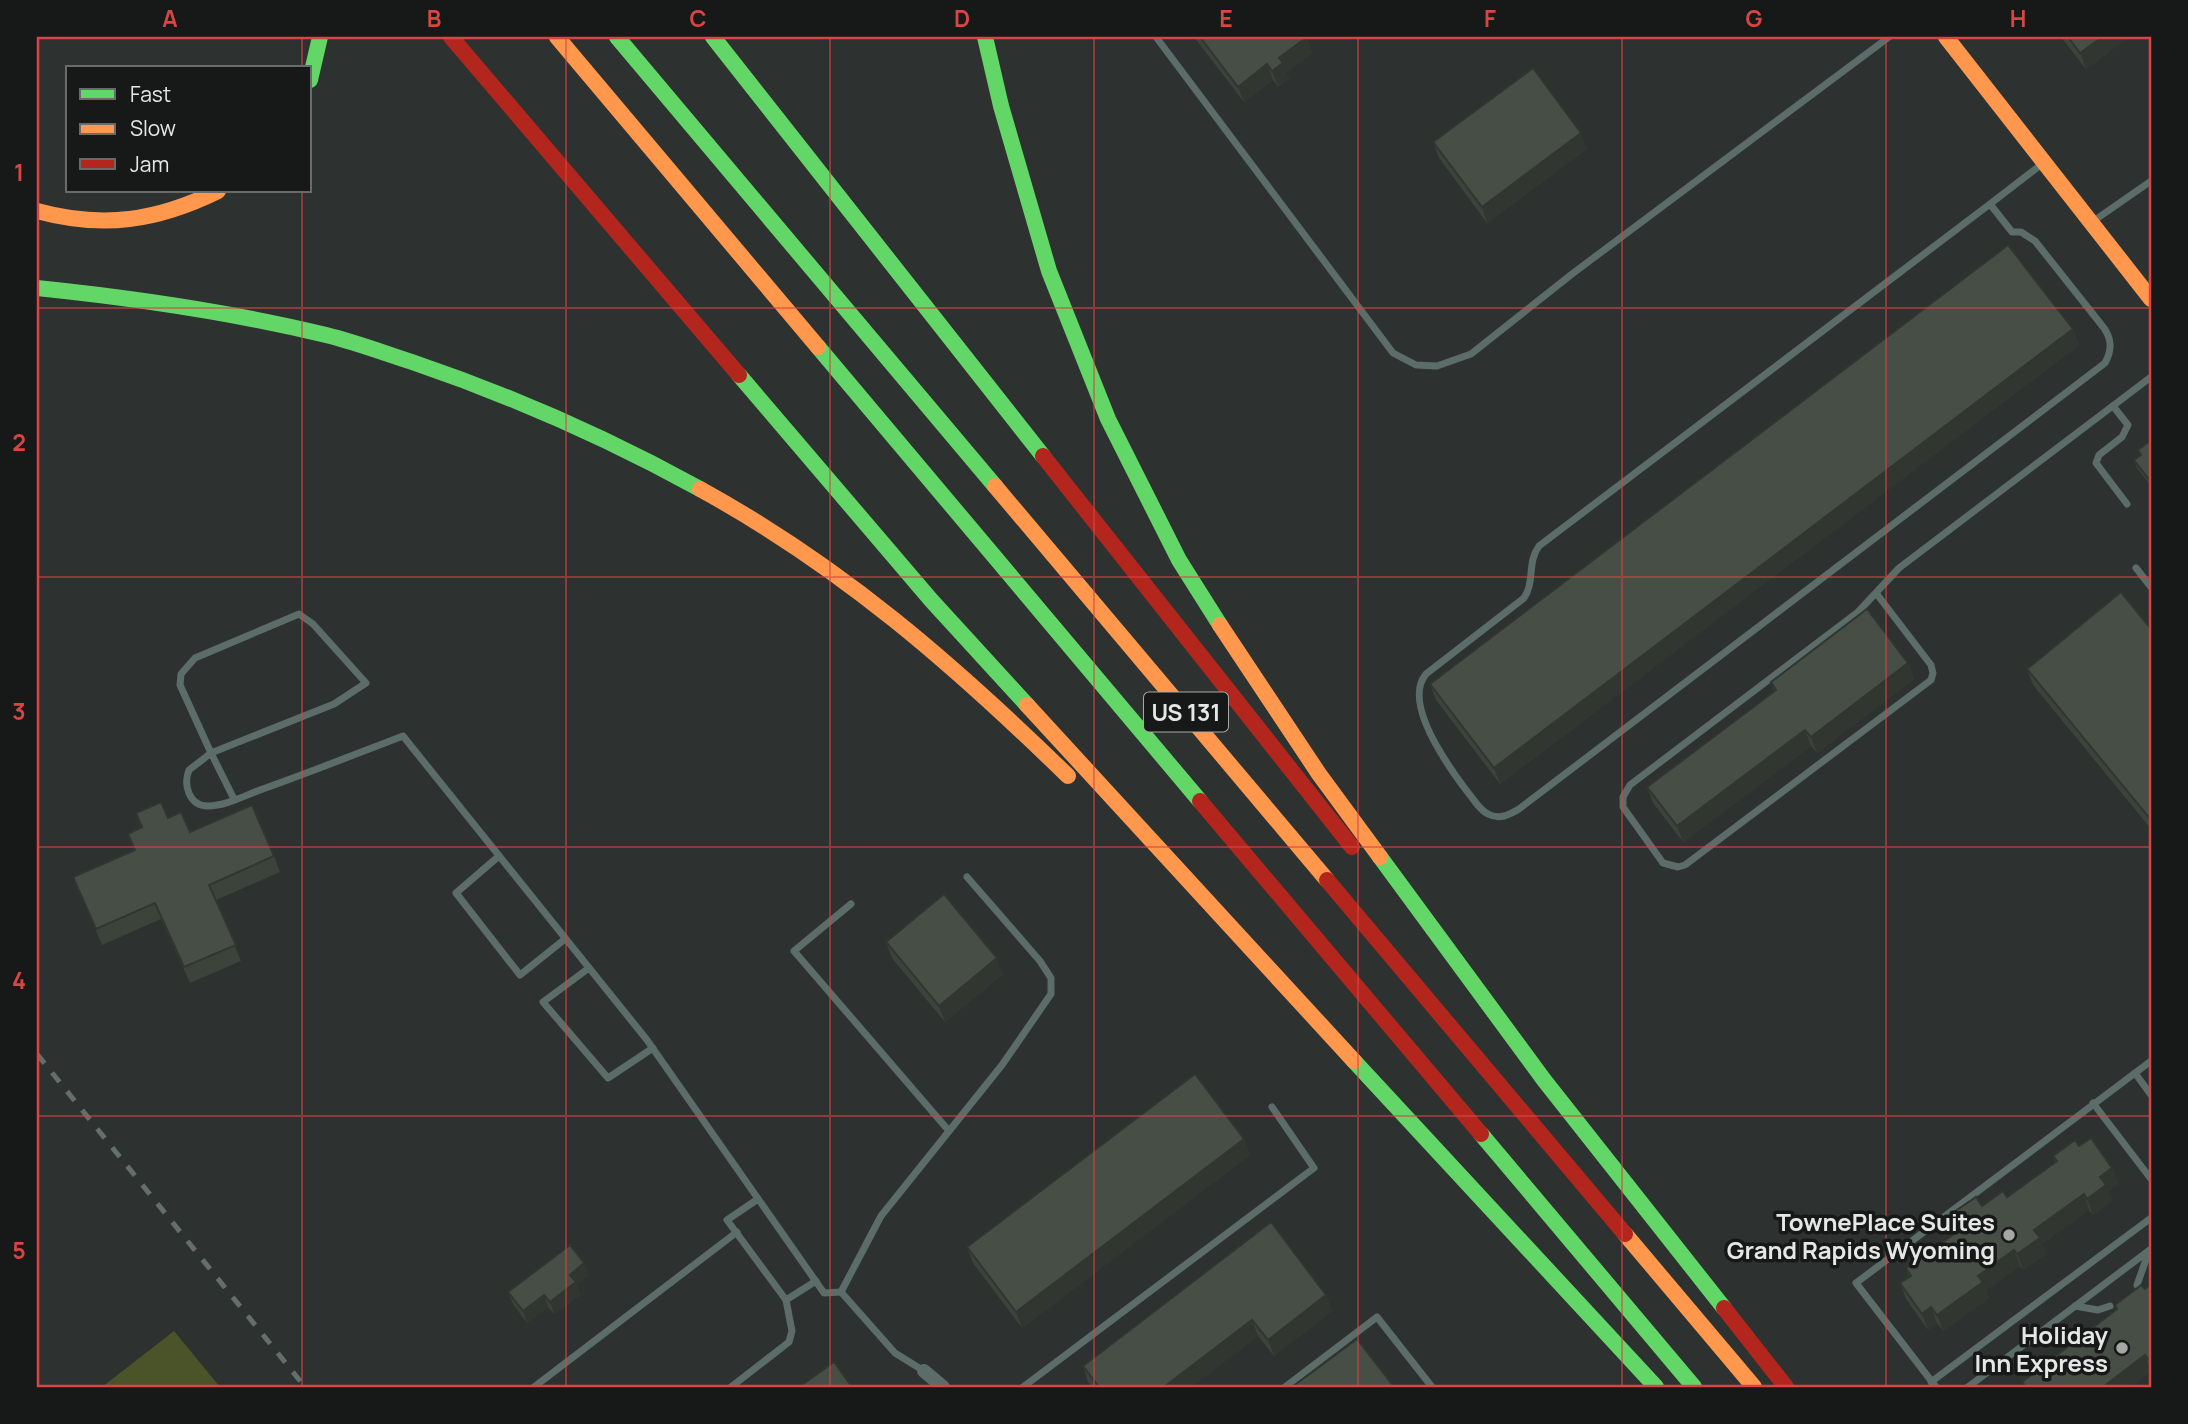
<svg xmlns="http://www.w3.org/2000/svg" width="2188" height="1424" font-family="Manrope,sans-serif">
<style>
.green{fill:#4a5428}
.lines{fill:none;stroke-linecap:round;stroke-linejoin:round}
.lane{stroke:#5b6c69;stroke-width:7}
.street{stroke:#5b6c69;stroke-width:14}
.fast{stroke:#63d668;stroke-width:16}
.slow{stroke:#ff974d;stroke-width:16}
.jam{stroke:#b3261e;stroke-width:16}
.rail{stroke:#646f6c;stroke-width:5;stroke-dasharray:12 12;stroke-linecap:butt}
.wall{fill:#3c433b}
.shaded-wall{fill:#313730}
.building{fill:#464e45;stroke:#313730;stroke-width:2}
.grid{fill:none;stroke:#d84544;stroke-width:2;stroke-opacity:0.55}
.poi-dot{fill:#a4a7a5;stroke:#161917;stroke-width:2.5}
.labels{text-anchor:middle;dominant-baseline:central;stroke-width:7;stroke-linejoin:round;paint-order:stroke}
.shield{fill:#161917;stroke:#a6a9a7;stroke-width:2}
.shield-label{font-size:23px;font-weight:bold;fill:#e4e7e5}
.poi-label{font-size:24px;font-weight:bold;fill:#e4e7e5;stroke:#161917;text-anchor:end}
.neatline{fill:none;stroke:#d84544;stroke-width:2.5}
.grid-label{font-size:23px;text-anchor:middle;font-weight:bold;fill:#d84544}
</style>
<rect width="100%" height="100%" fill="#2d312f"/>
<polygon class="green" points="174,1331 220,1387 102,1387"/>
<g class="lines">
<g class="lane">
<polyline points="1156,37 1393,353 1416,365 1437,366 1471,354 1572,274 1889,37"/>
<path d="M 1990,204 L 1539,546 C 1527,562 1535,582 1524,598 L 1426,674 C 1402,703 1448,766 1466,790 C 1473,798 1479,810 1488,814 C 1499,820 1509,815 1519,809 L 2105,363 C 2112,350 2112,340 2104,328 L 2035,241 L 2021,232 L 2012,232 L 1990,204 L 2042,164"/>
<polyline points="2092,222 2151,181"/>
<polyline points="2113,406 2128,425 2122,437 2099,455 2096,463 2127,504"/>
<polyline points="2136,568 2151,587"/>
<polyline points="1876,593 1931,665 1933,673 1931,680 1685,865 1678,867 1663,863 1623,807 1623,797 1630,785 1858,612 1899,568 2151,377"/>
<path d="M 234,799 L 211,753 L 334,704 L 366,683 L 313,624 L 299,614 L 195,658 L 181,674 L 180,685 L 211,753 L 189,770 C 183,785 189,806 208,806 C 225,806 244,796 260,790 C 308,773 356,754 403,736 L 647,1040 L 824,1293 L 841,1292"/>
<polyline points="499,856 456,893 520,975 565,939"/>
<polyline points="851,904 794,951 949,1131"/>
<polyline points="589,968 543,1002 608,1078 653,1048"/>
<polyline points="2135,1073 2151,1095"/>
<polyline points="2093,1103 2151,1179"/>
<polyline points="758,1199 727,1220 786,1300 816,1281"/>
<polyline points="2137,1285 2149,1251"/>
<polyline points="2075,1306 2098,1310 2110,1306"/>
<polyline points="924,1371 895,1353 841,1292 881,1216 1002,1065 1051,994 1051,978 1040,961 967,877"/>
<polyline points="1931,1382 2151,1218"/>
<polyline points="534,1387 737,1232"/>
<polyline points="731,1387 789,1342 792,1331 786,1300"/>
<polyline points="1023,1387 1314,1168 1272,1107"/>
<polyline points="1285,1387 1377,1317 1432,1387"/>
<polyline points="1936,1387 1856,1283 2151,1061"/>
<polyline points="1968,1387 2151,1249"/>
</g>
<polyline class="street" points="924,1371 943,1387"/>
<g class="fast">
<polyline points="617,37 995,486"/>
<polyline points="713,37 1043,456"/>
<polyline points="985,37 1001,106 1049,271 1108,419 1179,560 1220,625"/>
<polyline points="310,80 320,37"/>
<path d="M 37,288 C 134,298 231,312 326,335 C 355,342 384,353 412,362 C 512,396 607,438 700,489"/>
<polyline points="818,347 1200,801"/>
<polyline points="739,375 931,600 1027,705"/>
<polyline points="1380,857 1544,1080 1724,1308"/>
<polyline points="1354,1061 1656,1387"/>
<polyline points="1481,1134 1694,1387"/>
</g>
<g class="slow">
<polyline points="557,37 818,347"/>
<polyline points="1946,37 2151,299"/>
<path d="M 37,211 C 103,229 157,221 218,191"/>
<polyline points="995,486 1327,880"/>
<path d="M 700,489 C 842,567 953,664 1068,776"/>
<polyline points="1220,625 1319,774 1380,857"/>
<polyline points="1027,705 1354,1061"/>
<polyline points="1625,1234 1754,1387"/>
</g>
<g class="jam">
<polyline points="451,37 739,375"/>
<polyline points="1043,456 1352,847"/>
<polyline points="1200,801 1481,1134"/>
<polyline points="1327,880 1625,1234"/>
<polyline points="1724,1308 1786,1387"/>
</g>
<polyline class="rail" points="37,1054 305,1387"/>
</g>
<g class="wall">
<polygon points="1194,37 1306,37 1312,53 1286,73 1289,79 1278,87 1273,80 1244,102"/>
<polygon points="2061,37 2129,37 2086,69"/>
<polygon points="1433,142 1587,149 1487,223 1439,158"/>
<polygon points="2073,329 2079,345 1500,784 1436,700 1430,684"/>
<polygon points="2151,443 2151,486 2137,468 2134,460 2140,456 2138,450"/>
<polygon points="2151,629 2151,829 2033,685 2027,669"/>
<polygon points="1908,663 1914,679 1817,753 1811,746 1683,842 1653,803 1647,787 1774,691 1771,682"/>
<polygon points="136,813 168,818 190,832 274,856 280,872 216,900 241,961 190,983 161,919 102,945 73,877 135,851 128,834 141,828"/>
<polygon points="886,942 1003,974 945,1022 892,958"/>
<polygon points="1244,1139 1250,1155 1022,1328 973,1263 967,1247"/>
<polygon points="2079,1146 2112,1168 2118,1184 2108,1191 2112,1201 2093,1215 2089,1210 2042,1244 2046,1254 2023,1270 2020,1266 1986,1290 1989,1298 1943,1331 1937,1323 1928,1330 1906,1299 1900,1283 1909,1277 1906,1268 1960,1229 1954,1212 1982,1206 2007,1197 2055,1162 2053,1156"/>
<polygon points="589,1275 577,1285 580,1295 554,1314 548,1307 527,1323 513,1304 508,1292"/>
<polygon points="2151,1284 2151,1371 2129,1387 2024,1387 2022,1382 2116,1310 2115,1305 2145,1289"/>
<polygon points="1326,1295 1332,1311 1274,1356 1258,1336 1191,1387 1092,1387 1088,1382 1083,1366"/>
</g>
<g class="shaded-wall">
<polygon points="1307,37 1312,53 1286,73 1289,79 1278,87 1272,71 1279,58"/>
<polygon points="2102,37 2129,37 2086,69 2080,53"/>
<polygon points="1267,64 1273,80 1244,102 1238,87"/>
<polygon points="1581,133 1587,149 1487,223 1482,207"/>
<polygon points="2073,329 2079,345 1500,784 1494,768"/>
<polygon points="1908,663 1914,679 1817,753 1811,737"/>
<polygon points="1805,730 1811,746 1683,842 1677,826"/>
<polygon points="997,958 1003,974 945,1022 939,1006"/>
<polygon points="1244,1139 1250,1155 1022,1328 1016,1312"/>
<polygon points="2112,1168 2118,1184 2108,1191 2112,1201 2093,1215 2087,1199 2100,1177"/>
<polygon points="2084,1194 2089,1210 2042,1244 2046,1254 2023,1270 2017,1254 2034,1230"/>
<polygon points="2014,1250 2020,1266 1986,1290 1989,1298 1943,1331 1937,1315 1978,1276"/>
<polygon points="584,1263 589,1275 577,1285 580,1295 554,1314 550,1302 570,1275"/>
<polygon points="544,1295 548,1307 527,1323 523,1311"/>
<polygon points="1326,1295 1332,1311 1274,1356 1268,1340"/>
<polygon points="1931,1307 1937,1323 1928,1330 1922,1314"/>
<polygon points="1252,1320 1258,1336 1191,1387 1164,1387"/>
<polygon points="2145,1355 2151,1371 2129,1387 2103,1387"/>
</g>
<g class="building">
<polygon points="1200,37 1307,37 1279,58 1283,63 1272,71 1267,64 1238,87"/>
<polygon points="2068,37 2102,37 2080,53"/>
<polygon points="1533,68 1581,133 1482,207 1433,142"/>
<polygon points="2008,245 2073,329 1494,768 1430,684"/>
<polygon points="2150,441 2151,443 2151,482 2134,460 2141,455 2138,450"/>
<polygon points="2121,592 2151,629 2151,820 2027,669"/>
<polygon points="1867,609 1908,663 1811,737 1805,730 1677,826 1647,787 1776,690 1771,682"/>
<polygon points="161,802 168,818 181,812 190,832 252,805 274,856 209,885 236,945 184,967 155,903 96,929 73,877 135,850 128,834 142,827 136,813"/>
<polygon points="944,894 997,958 939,1006 886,942"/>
<polygon points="1195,1074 1244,1139 1016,1312 967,1247"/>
<polygon points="2091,1138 2112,1168 2100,1177 2106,1185 2087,1199 2084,1194 2034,1230 2040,1238 2017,1254 2014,1250 1978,1276 1983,1282 1937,1315 1931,1307 1922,1314 1900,1283 1911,1276 1906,1268 1964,1227 1954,1212 1976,1197 1982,1206 2003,1191 2007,1197 2057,1161 2053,1156 2075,1140 2079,1146"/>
<polygon points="1271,1222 1326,1295 1268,1340 1252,1320 1164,1387 1099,1387 1083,1366"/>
<polygon points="570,1245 584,1263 570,1275 576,1282 550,1302 544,1295 523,1311 508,1292"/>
<polygon points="2151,1284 2151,1357 2148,1359 2145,1355 2103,1387 2026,1387 2022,1382 2117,1309 2115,1305 2141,1285 2145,1289"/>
<polygon points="1357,1339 1394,1387 1292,1387"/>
<polygon points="834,1362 852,1387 799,1387"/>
</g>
<path class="grid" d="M 302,37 L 302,68M 566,37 L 566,1387M 830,37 L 830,1387M 1094,37 L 1094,1387M 1358,37 L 1358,1387M 1622,37 L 1622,1387M 1886,37 L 1886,1387M 302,191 L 302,1387M 37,308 L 2151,308M 37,577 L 2151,577M 37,847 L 2151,847M 37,1116 L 2151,1116"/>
<g class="poi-dot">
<circle cx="2009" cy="1235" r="7"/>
<circle cx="2122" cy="1348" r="7"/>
</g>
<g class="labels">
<rect class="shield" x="1144" y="692.5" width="84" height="39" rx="5"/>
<g class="shield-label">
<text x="1186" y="712">US 131</text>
</g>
<g class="poi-label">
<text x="1995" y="1221">TownePlace Suites<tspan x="1995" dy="28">Grand Rapids Wyoming</tspan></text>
<text x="2108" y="1334">Holiday<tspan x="2108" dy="28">Inn Express</tspan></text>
</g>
</g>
<rect width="2188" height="1424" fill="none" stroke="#161917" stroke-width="77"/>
<rect x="66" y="66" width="245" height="126" fill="#161917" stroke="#686b69" stroke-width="2"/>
<rect x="80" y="89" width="35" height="10" fill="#63d668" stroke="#686b69" stroke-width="2"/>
<text x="130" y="102" font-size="21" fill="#e4e7e5">Fast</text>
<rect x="80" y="124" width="35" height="10" fill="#ff974d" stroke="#686b69" stroke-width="2"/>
<text x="130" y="136" font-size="21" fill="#e4e7e5">Slow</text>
<rect x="80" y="159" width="35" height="10" fill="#b3261e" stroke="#686b69" stroke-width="2"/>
<text x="130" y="172" font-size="21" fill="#e4e7e5">Jam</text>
<rect x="38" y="38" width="2112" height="1348" class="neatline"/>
<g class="grid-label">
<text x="170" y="27">A</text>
<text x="434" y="27">B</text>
<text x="698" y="27">C</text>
<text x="962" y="27">D</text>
<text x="1226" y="27">E</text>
<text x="1490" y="27">F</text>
<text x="1754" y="27">G</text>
<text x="2018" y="27">H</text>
<text x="19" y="181">1</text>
<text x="19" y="451">2</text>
<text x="19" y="720">3</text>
<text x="19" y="989">4</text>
<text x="19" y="1259">5</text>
</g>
</svg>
